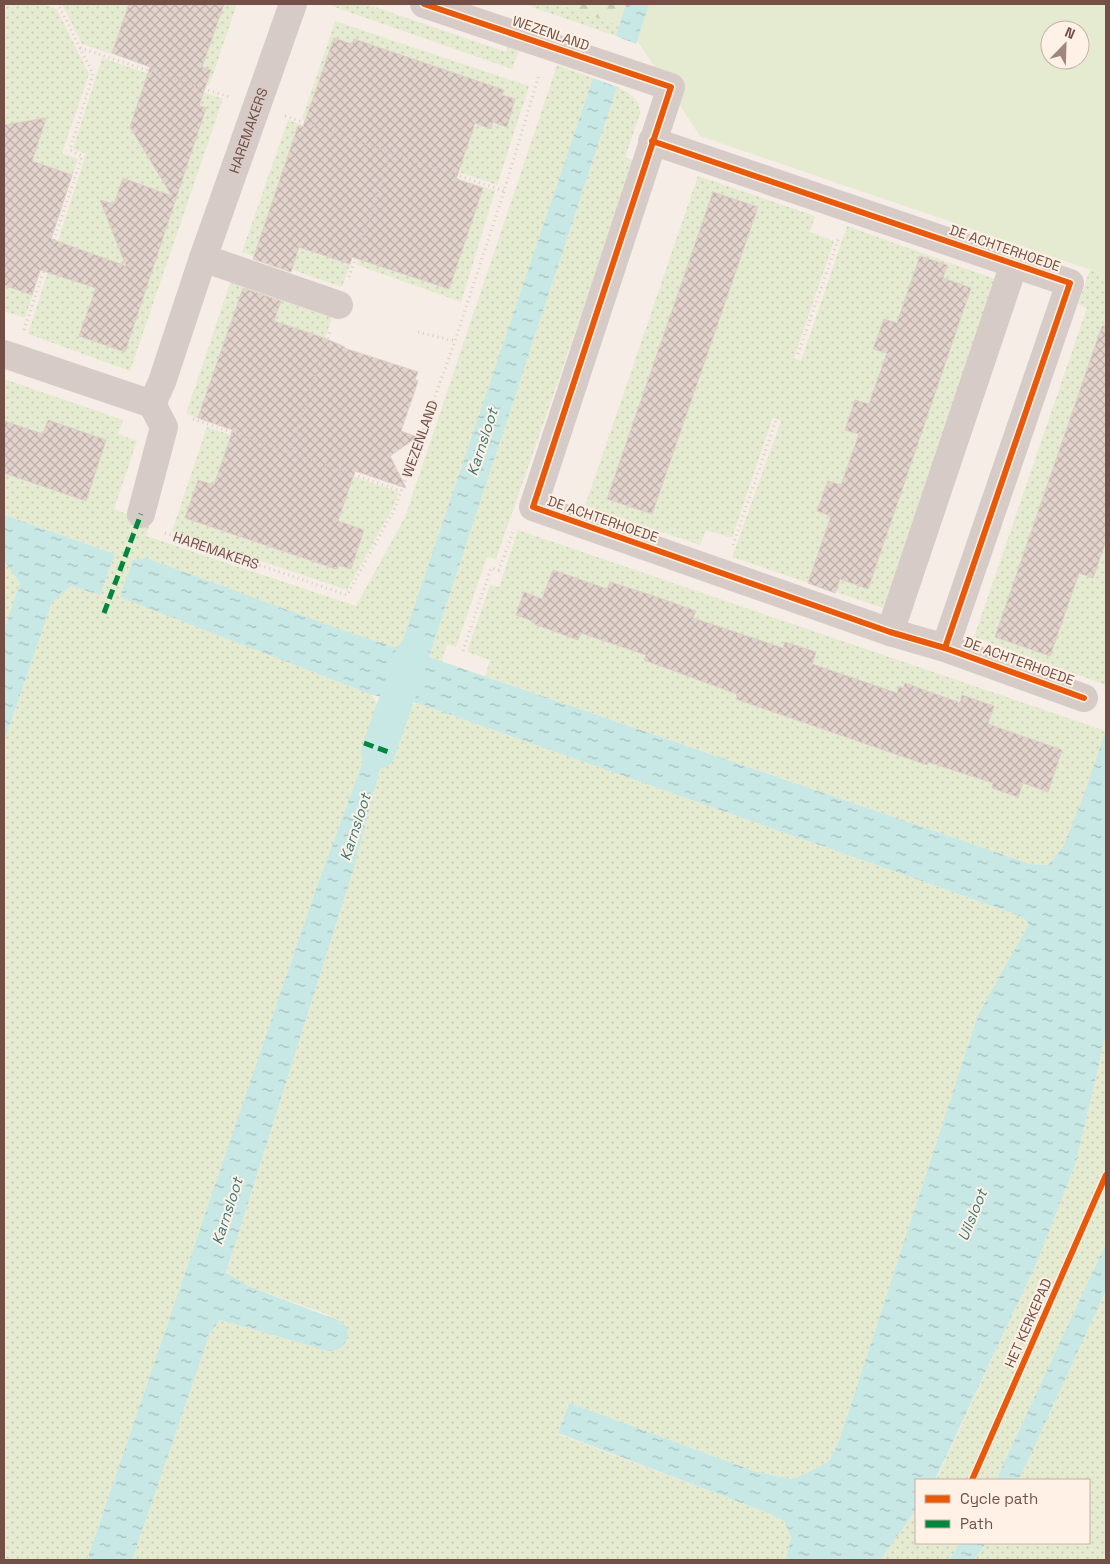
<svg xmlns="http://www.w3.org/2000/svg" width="1110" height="1564" font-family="'Space Grotesk',sans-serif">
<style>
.grass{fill:url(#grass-dots)}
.forest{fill:url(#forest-firs)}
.pitch{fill:#e5ebd0;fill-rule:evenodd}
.water{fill:url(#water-ripples)}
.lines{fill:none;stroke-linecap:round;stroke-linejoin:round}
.canal{stroke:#c8e8e5;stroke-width:34}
.building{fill:url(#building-cross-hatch);stroke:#decfc8}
.path{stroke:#d7ccc9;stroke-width:3;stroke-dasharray:1 4;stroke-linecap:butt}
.minor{stroke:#d7cbc8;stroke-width:28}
.quiet{stroke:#00873e;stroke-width:5;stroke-dasharray:10 5;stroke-linecap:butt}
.cycleway-casing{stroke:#fff1e5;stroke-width:9}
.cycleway{stroke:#e8590c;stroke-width:6}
.labels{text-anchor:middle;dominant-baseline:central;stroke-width:4;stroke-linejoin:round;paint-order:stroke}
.street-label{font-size:14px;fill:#734f46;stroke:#fff1e5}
.water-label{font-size:15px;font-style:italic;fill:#3a7979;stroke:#fff1e5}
</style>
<defs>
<pattern id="grass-dots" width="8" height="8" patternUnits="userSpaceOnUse" patternTransform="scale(1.25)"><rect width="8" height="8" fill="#e5ebd0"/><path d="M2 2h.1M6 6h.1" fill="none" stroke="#c8cbb4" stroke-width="1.8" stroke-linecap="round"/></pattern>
<pattern id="forest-firs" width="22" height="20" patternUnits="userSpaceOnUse" patternTransform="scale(1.25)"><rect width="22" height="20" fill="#e5ebd0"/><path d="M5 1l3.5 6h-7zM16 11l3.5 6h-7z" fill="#c8cbb4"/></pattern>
<pattern id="water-ripples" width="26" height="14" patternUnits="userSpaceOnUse" patternTransform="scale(1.25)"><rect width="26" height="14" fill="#c8e8e5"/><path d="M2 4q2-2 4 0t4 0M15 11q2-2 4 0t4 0" fill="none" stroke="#a7bebb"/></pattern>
<pattern id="building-cross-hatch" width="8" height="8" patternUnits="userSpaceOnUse" patternTransform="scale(1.25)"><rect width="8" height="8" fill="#e2d4cd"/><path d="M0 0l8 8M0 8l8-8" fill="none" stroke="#bcaea8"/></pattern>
</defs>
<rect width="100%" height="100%" fill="#f6ede6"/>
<g class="grass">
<polygon points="4,4 36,4 38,6 42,4 56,8 89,74 62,153 78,159 25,318 4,311"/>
<polygon points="62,4 237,4 209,86 82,44"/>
<polygon points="326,4 369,4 369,5 506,52 509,44 520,48 512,69"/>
<polygon points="523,4 558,4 619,25 616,36"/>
<polygon points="335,21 529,86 497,185 302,119"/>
<polygon points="102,58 223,99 130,371 28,334 86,154 73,149"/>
<polygon points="557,65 593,78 400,650 133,560 121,596 372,695 378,705 365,756 316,889 87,1560 4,1560 4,742 52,602 71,586 100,595 115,554 4,515 4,379 123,420 118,434 137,441 114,509 150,523 146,536 356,606 405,517"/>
<path d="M 617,87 C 629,93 641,99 640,114 L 625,157 L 635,161 L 496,559 L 487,557 L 456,647 L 447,644 L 442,662 L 429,657 Z"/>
<polygon points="288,120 388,155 342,287 242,252"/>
<polygon points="394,156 495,191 461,302 357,265"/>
<polygon points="698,176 815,216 810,232 834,241 794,358 801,361 847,226 995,279 883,608 732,557 781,421 773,417 732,538 706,530 700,545 585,506"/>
<polygon points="1090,270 1106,275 1106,685 974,637 1087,308 1078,304"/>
<polygon points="231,280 333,315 288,449 186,414"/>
<polygon points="207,427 399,492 392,509 347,590 172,531"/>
<polygon points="518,530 1106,731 1084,794 1063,847 1048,865 1030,864 485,676 490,660 467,652 490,585 499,587"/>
<polygon points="4,560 20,583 4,629"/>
<polygon points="417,703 1001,909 1022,917 1030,925 978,1015 839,1441 829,1461 809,1472 791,1479 754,1471 568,1403 558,1434 768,1513 784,1521 791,1537 786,1560 132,1560 210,1333 220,1320 283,1338 347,1329 340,1321 324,1313 248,1286 226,1274 355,864 382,761 389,744 398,711"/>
<polygon points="1106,1034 1106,1243 996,1480 936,1480 1037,1262 1076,1162"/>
<polygon points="1106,1290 1106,1560 974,1560 986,1543 1089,1543 1089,1480 1019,1480"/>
<polygon points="916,1510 916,1543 960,1543 949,1560 880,1560"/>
</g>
<polygon class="forest" points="558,4 626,4 619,25"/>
<path class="pitch" d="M 637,4 L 1106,4 L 1106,275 L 700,136 L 629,28 ZM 1050,30 L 1080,30 L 1080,60 L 1050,60 Z"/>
<g class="water">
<polygon points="626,4 649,4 636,44 616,36"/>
<polygon points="593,78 617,87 429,657 1030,864 1048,865 1063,847 1084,794 1106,730 1106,1034 1076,1162 1037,1262 935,1480 916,1480 916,1510 880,1560 786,1560 791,1537 784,1521 768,1513 558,1433 569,1403 754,1471 791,1479 809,1472 829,1461 839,1441 978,1015 1029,924 1022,917 1001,909 417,703 372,695 120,597 133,560 146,558 342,630 400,649"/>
<polygon points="4,515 115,554 100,595 71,586 52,602 4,742 4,629 20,583 4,560"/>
<path d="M 378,705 L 398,711 L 389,744 L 382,761 L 355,864 L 226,1273 L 248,1286 L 340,1321 L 347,1329 L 348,1335 C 345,1346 341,1350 329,1351 L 220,1320 L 210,1333 L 132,1560 L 87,1560 L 316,889 L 365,756 Z"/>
<polygon points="1106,1243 1106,1290 1019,1480 996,1480"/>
<polygon points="960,1543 986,1543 974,1560 949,1560"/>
</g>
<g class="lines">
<polyline class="canal" points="378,752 412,656"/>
</g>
<g class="building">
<polygon points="129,4 224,4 202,67 211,70 199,106 206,108 125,352 79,336 96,288 40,270 32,295 4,285 4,125 46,118 32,161 72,175 51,239 126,266 100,200 114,204 123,178 172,196 130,127 150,67 112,53"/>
<polygon points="334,38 352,44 354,39 504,90 502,95 515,99 507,127 493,122 491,129 475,123 456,179 483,188 449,289 352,257 350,264 299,247 291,272 253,259 298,126 303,127"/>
<polygon points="713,192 758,207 652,514 607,499"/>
<polygon points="920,256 947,265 943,278 971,288 868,589 840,579 835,593 808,583 831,516 817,511 828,481 841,485 859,434 845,430 855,400 869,404 887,353 873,349 884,319 897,323"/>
<polygon points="243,288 281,301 274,321 324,338 345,347 344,348 418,372 415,379 418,381 401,431 417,437 390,456 406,488 355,471 338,521 364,530 351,569 338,565 336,569 185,518 198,480 214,485 233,430 198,418"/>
<polygon points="1102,326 1106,326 1106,541 1093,578 1079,573 1050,656 995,637"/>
<polygon points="48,420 106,440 86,501 4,473 4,421 43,434"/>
<polygon points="553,570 607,589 610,582 651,595 696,611 693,618 783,648 785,642 816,652 812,664 897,693 899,686 903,688 905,683 960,703 962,695 994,706 988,724 1062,750 1048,792 1023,783 1018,797 992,788 993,783 928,762 927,765 736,699 737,694 644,660 646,655 581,633 578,640 534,624 535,622 516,615 524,592 542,599"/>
</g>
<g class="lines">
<g class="path">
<polyline points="80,48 229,97"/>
<polyline points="285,116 504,191"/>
<polyline points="349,277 392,152"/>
<polyline points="24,330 82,156 70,150 93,74 58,4"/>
<polyline points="418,332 455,341"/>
<polyline points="798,354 839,237"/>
<polyline points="193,419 401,491"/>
<polyline points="290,452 330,332"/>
<path id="s1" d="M 165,533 L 347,595 L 395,508 L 455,341 L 504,191 L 539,75"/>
<polyline points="733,545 776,420"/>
<polyline points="463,651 491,568 499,570 514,529"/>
</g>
<g class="minor">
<polyline points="424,4 671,87 533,507 890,632 945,648 1084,698"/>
<polyline points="652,141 1070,283 945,648"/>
<polyline points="203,258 339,305"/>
<polyline points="4,354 152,404 164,427 141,514"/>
<path id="s2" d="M 152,404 L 162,382 L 203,258 L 293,4"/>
<polyline points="890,632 1014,264"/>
</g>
<g class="quiet">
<polyline points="104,613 141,514"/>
<polyline points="364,743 391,753"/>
</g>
<g class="cycleway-casing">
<g id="cycleway">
<polyline points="424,4 671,87 533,507 890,632 945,648 1084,698"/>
<polyline points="652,141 1070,283 945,648"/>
<polyline points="972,1480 1106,1175"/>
</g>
</g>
<use href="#cycleway" class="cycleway"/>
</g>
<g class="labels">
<g class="street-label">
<text transform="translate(551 33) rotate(19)">WEZENLAND</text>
<text stroke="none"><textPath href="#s2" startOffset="290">HAREMAKERS</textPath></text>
<text transform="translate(1005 248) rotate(19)">DE ACHTERHOEDE</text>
<text stroke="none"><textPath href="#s1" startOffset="365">WEZENLAND</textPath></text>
<text transform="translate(603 519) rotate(19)">DE ACHTERHOEDE</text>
<text stroke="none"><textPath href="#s1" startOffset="54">HAREMAKERS</textPath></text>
<text transform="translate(1019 661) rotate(20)">DE ACHTERHOEDE</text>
<text transform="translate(1028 1323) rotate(-66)">HET KERKEPAD</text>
</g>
<g class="water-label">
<text transform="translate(482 442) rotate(-72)">Karnsloot</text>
<text transform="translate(355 827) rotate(-72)">Karnsloot</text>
<text transform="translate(227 1211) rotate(-72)">Karnsloot</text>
<text transform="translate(972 1215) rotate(-68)">Uilsloot</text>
</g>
</g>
<rect width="1110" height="1564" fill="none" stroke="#734f46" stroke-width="10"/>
<rect x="915" y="1479" width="175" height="65" fill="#fff1e5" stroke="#c7b0a5"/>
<rect x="925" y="1495" width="25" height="8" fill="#e8590c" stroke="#c7b0a5"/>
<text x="960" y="1504" font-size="15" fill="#734f46">Cycle path</text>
<rect x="925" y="1520" width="25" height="8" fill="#00873e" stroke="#c7b0a5"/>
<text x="960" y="1529" font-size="15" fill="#734f46">Path</text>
<g transform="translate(1065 45) rotate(23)"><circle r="24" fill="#fff1e5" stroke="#c7b0a5"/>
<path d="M0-4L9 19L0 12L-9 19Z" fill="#a1867e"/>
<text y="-8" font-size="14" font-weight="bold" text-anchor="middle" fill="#734f46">N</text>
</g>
</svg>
